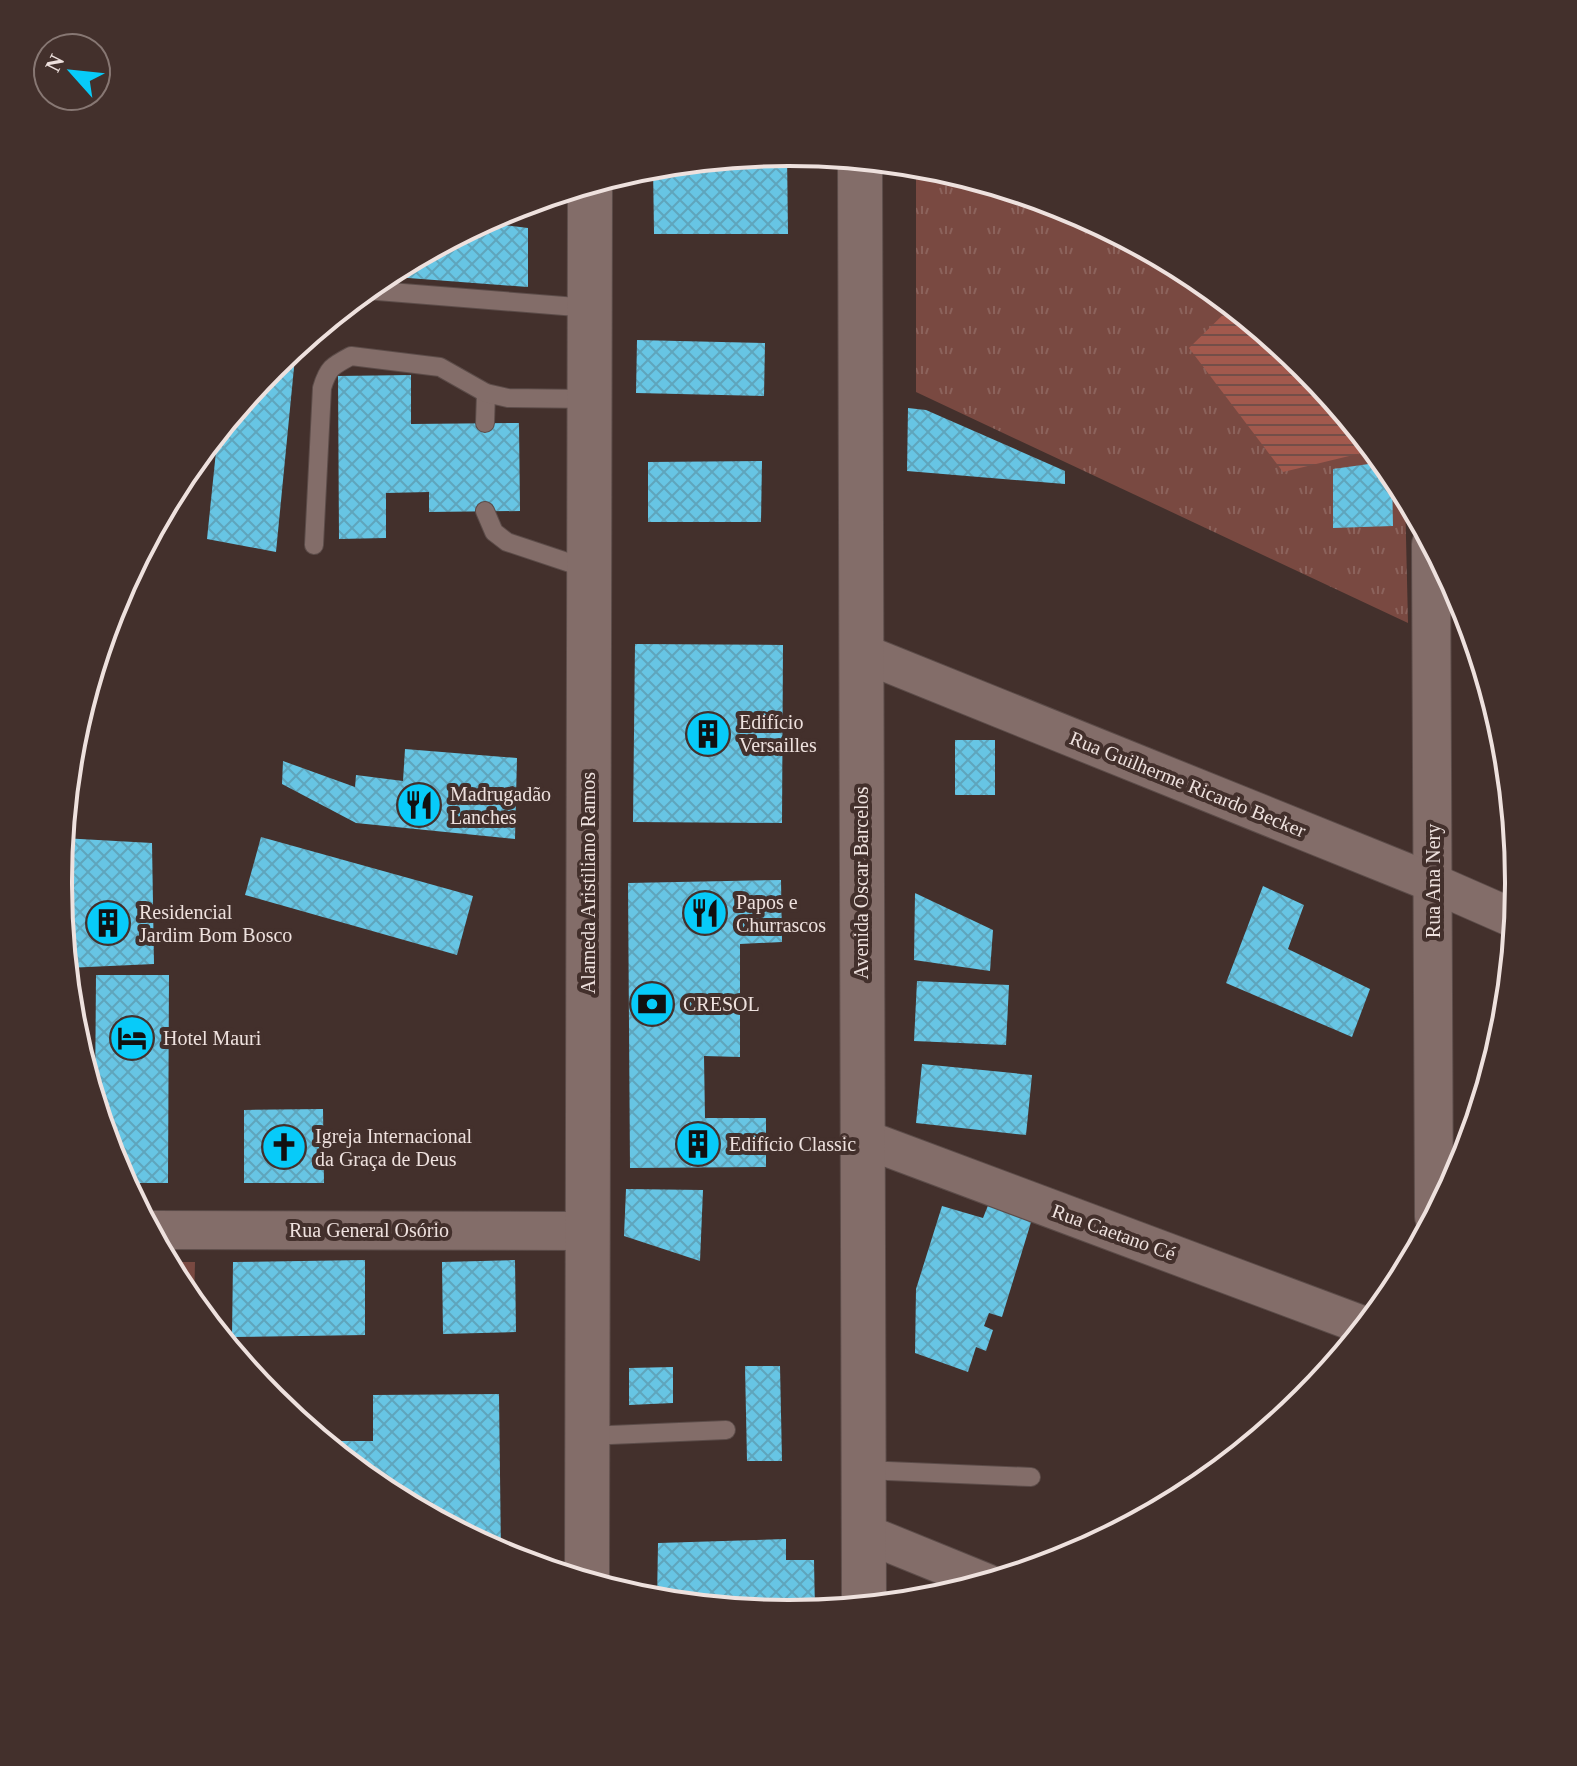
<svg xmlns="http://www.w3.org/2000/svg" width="1577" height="1766" font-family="'Times New Roman',serif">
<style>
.grass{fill:url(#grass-tufts)}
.garden{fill:#794941}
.water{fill:url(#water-rules)}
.building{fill:url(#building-cross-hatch)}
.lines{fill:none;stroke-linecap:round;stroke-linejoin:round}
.lane-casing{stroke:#5c4c49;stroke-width:20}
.street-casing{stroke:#5c4c49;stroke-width:40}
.secondary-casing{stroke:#5c4c49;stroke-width:46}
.lane{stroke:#836d69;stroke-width:18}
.street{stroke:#836d69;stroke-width:38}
.secondary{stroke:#836d69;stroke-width:44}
.labels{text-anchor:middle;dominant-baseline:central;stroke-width:8;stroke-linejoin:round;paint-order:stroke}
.poi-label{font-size:20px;fill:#eee1de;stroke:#43302c;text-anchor:start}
.street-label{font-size:20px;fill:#eee1de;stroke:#43302c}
.rim{fill:none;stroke:#eee1de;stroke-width:4}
</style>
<defs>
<pattern id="grass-tufts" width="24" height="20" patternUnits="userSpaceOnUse" patternTransform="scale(2)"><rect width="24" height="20" fill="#794941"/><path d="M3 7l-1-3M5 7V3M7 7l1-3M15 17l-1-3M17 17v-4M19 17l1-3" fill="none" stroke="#8c635c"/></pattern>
<pattern id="water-rules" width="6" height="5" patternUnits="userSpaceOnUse" patternTransform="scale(2)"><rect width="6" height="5" fill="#a2594d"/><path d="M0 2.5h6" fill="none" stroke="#744e48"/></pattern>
<pattern id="building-cross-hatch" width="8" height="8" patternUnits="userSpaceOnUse" patternTransform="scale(2)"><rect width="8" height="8" fill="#67c5e4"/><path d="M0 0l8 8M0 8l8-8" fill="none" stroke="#5fa5bc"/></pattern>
</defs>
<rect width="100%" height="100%" fill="#43302c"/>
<polygon class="grass" points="916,165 931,167 1068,208 1195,276 1305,367 1396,478 1405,495 1408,623 916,392"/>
<polygon class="garden" points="166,1262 195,1262 194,1305 181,1288"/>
<polygon class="water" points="1232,306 1305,367 1374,450 1283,472 1189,348"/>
<g class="building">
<polygon points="787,153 788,234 654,234 653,166"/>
<polygon points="482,222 528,228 528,287 382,276"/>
<polygon points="637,340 765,343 764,396 636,393"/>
<polygon points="296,347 276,552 207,539 218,432 272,366"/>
<polygon points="411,375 411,424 519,423 520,511 429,512 429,492 386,493 386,538 339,539 338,376"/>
<polygon points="908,408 926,410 1065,471 1065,484 907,471"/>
<polygon points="762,461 761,522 648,522 648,462"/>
<polygon points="1383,462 1392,473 1393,526 1333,528 1333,469"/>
<polygon points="635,644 783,645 782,823 633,822"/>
<rect x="955" y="740" width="40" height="55"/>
<polygon points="405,749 517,758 515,839 356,823 282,784 283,761 355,787 356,775 403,781"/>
<polygon points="261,837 473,896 457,955 245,895"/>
<polygon points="62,838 152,843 154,964 66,968 58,883"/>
<polygon points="781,880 782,942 740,944 740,1057 704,1056 705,1118 766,1118 766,1167 630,1168 628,883"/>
<polygon points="1263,886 1304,905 1288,949 1370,989 1352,1037 1226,983"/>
<polygon points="915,893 993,930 990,971 914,960"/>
<polygon points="96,975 169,975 168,1183 124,1183 113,1162 95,1102"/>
<polygon points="917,981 1009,985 1006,1045 914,1041"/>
<polygon points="922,1064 1032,1075 1026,1135 916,1123"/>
<polygon points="323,1109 324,1183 244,1183 244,1110"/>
<polygon points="626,1189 703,1190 700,1261 624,1236"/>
<polygon points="989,1203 1032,1219 1002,1317 989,1313 984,1326 993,1330 986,1351 976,1347 968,1372 915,1353 916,1289 942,1206 983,1218"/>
<polygon points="365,1260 365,1335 232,1337 233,1262"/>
<polygon points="515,1260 516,1332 443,1334 442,1262"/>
<polygon points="745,1366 780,1366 782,1461 747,1461"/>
<polygon points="673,1367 673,1403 629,1405 629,1368"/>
<polygon points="499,1394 501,1554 382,1490 323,1441 373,1441 373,1395"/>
<polygon points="786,1539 786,1560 814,1560 815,1611 788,1613 657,1601 658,1543"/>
</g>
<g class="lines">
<g class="lane-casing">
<g id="lane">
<polyline points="365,290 589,308"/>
<polyline points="485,423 486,393"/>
<polyline points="485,511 494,532 507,542 588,569"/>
<path d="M 314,545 L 322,388 C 328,368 332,366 351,356 L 440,367 L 486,393 L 508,398 L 589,399"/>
<polyline points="587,1436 726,1430"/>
<polyline points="864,1470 1031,1477"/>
</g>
</g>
<g class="street-casing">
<g id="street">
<polyline points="1431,544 1434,1217"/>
<polyline points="860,652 1433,883 1515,919"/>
<polyline points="862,1138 1365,1326"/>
<polyline points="150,1230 588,1231"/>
<polyline points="864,1533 987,1583"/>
</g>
</g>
<g class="secondary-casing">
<g id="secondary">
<polyline points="860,160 864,1606"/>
<polyline points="587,1582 590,184"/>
</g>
</g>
<use href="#lane" class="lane"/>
<use href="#street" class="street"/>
<use href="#secondary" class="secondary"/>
</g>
<defs>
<g id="building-disc" transform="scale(2.3)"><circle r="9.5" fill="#07cbf9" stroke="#43302c"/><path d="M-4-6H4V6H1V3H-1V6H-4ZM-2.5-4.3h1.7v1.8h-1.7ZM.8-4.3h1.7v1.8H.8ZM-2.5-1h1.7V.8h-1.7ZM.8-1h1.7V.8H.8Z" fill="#111"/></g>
<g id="restaurant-disc" transform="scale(2.3)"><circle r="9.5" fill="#07cbf9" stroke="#43302c"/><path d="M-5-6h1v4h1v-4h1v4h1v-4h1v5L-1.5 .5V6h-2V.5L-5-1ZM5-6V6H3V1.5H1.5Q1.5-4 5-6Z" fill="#111"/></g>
<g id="bank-disc" transform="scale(2.3)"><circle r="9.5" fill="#07cbf9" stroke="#43302c"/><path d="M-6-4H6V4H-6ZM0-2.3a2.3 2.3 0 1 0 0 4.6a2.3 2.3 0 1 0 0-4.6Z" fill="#111"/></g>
<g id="hotel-disc" transform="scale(2.3)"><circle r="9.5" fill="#07cbf9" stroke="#43302c"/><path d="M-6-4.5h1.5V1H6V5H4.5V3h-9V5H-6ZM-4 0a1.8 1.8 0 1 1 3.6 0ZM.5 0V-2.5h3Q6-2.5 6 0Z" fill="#111"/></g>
<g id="church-disc" transform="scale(2.3)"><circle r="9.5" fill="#07cbf9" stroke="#43302c"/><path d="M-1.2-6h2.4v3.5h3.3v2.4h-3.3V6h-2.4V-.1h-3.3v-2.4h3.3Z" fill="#111"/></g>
</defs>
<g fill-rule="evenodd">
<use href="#building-disc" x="708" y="734"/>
<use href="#restaurant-disc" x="419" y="805"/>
<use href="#restaurant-disc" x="705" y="913"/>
<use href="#building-disc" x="108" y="923"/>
<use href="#bank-disc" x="652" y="1004"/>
<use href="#hotel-disc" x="132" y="1038"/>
<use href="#building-disc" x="698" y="1144"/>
<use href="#church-disc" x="284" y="1147"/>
</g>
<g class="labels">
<g class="poi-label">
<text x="739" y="722">Edifício<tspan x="739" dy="23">Versailles</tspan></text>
<text x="450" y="794">Madrugadão<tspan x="450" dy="23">Lanches</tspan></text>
<text x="736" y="902">Papos e<tspan x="736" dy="23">Churrascos</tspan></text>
<text x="139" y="912">Residencial<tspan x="139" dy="23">Jardim Bom Bosco</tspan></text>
<text x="683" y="1004">CRESOL</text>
<text x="163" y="1038">Hotel Mauri</text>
<text x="315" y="1136">Igreja Internacional<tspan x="315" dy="23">da Graça de Deus</tspan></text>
<text x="729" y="1144">Edifício Classic</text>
</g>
<g class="street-label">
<text transform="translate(1188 784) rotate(22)">Rua Guilherme Ricardo Becker</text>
<text transform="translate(1433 881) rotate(-90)">Rua Ana Nery</text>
<text transform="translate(588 883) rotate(-90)">Alameda Aristiliano Ramos</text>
<text transform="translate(861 883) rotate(-90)">Avenida Oscar Barcelos</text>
<text x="369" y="1230">Rua General Osório</text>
<text transform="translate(1114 1232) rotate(20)">Rua Caetano Cé</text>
</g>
</g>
<path d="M0 0H1577V1766H0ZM788 166H789A716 716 0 0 1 1505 882V884A716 716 0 0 1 789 1600H788A716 716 0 0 1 72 884V882A716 716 0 0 1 788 166Z" fill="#43302c" fill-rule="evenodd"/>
<path class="rim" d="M788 166H789A716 716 0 0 1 1505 882V884A716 716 0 0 1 789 1600H788A716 716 0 0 1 72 884V882A716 716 0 0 1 788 166Z"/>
<g transform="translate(72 72) rotate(297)"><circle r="38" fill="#43302c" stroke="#877773" stroke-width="2"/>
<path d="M0-6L14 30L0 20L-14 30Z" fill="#07cbf9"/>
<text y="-12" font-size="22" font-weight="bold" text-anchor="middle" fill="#eee1de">N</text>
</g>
</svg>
